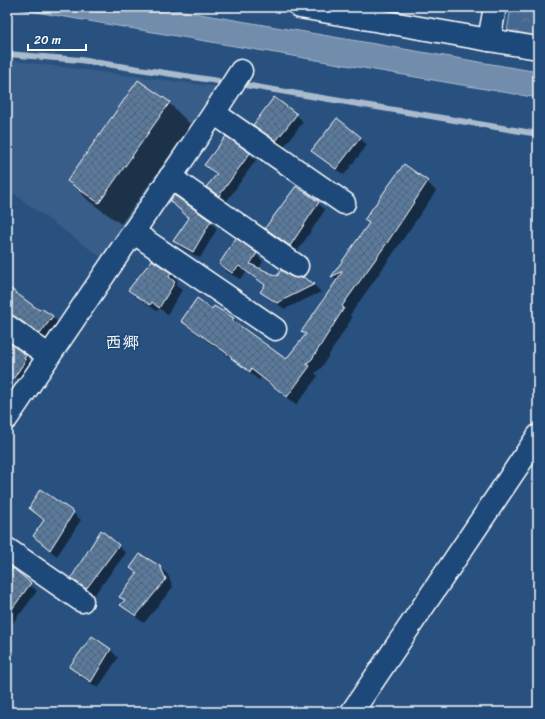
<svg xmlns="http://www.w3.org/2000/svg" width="545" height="719" font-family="Sriracha,'Klee One',sans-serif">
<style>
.built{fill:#375d88}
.forest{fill:url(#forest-crowns);stroke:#a2b4c8}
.water{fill:#718dab;stroke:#aabbcd}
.shadow{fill:#0007}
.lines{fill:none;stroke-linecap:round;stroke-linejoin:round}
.stream{stroke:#aabbcd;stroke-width:6}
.building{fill:url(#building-cross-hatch);stroke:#fff}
.minor-casing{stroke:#fff;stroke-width:25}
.minor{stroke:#1f4a7a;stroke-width:22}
.labels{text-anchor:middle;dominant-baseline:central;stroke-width:3.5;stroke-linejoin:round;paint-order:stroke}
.quarter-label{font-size:17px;font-weight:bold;fill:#fff;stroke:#1f4a7a}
</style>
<defs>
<pattern id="forest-crowns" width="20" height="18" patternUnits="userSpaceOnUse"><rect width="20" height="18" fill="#446890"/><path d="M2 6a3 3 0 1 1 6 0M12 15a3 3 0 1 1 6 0" fill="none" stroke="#607fa1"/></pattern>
<pattern id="building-cross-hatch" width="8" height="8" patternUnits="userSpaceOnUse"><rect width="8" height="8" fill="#5a7a9d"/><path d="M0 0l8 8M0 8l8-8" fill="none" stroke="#536374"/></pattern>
</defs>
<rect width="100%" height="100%" fill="#28517f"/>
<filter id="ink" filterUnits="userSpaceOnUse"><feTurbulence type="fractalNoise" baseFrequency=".025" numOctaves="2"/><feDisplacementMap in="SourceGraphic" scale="8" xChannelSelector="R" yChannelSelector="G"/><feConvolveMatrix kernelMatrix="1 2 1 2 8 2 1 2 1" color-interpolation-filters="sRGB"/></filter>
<g filter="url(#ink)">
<polygon class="built" points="7,60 219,87 207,109 102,258 7,189"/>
<polygon class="forest" points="511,7 538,7 538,43 506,38"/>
<polygon class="water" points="7,7 159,7 538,72 538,98"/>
<g class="shadow">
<polygon points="139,81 169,103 191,125 121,224 90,202 69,181"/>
<polygon points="296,114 303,122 284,147 261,132 254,124"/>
<polygon points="360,138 367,145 344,175 320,158 313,151"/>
<polygon points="249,154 256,160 226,202 214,193 207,187 217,175 205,165"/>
<polygon points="404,166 427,182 436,191 395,251 350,315 352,318 321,368 315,373 318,376 296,405 261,378 259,380 241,366 235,361 192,330 183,321 212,311 215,307 233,319 242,327 286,361 306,335 303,332 337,281 332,277 370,224 365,220"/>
<polygon points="174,196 211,222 217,229 200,258 181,248 174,241 190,218"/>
<polygon points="318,203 325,210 297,252 273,235 266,228"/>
<polygon points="256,254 263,261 259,269 277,278 296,279 303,278 314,285 321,292 285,309 269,299 262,292 265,286 247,272 240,279 227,272 220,264"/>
<polygon points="152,262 171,274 178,281 176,284 182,290 167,315 160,308 157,311 136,297 129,290"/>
<polygon points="40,311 52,317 60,324 48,341 30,328 23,321"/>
<polygon points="7,345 26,356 33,363 23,383 7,372"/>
<polygon points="30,508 73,513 81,520 57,556 42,544 34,536 45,521 37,516"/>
<polygon points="118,546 126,553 94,595 79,585 72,578"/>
<polygon points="160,567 168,575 173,587 144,623 129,612 121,605 125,601 120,597 137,574 132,568"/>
<polygon points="13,570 37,591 21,613 20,613 7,631 7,578"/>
<polygon points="92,637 111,650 118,658 98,688 78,675 71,667"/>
</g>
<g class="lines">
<g class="stream">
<polyline points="7,54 80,60 218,81"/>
<polyline points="245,85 538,134"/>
</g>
</g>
<g class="building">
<polygon points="138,80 170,102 99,203 67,181"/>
<polygon points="274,97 297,114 276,141 253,125"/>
<polygon points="337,118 361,137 336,169 311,151"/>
<polygon points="226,136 250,153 219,196 206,187 217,174 204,165"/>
<polygon points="404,164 428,181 387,243 342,306 344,308 312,359 306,364 310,366 287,397 251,369 250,372 231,358 232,357 181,321 197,298 212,309 214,306 234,318 232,320 286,359 306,334 301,332 343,271 331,277 369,223 364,220"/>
<polygon points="296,186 319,202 290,246 265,228"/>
<polygon points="174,195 211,221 193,252 173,241 189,218 170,201"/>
<polygon points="236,238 257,253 250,264 277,276 281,270 290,276 296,278 303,277 315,284 277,303 260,292 265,285 239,266 232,273 219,264"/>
<polygon points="152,260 171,273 169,277 175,282 159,308 152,302 150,305 128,290"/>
<polygon points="7,286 39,310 41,308 53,316 40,334 14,316 7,314"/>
<polygon points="7,341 26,355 24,359 26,360 7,388"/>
<polygon points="40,489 74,512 50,550 33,536 44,520 29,508"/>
<polygon points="101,530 119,545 86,589 71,578"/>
<polygon points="140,554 160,566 166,579 136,616 120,605 125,600 119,597 137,573 130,568"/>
<polygon points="13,568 31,583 7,616 7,576"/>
<polygon points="92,636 111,649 91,682 69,667"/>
</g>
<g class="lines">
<g class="minor-casing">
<g id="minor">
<polyline points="300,7 489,40 495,7"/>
<polyline points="489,40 538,48"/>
<polyline points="214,113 344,203"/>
<polyline points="170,177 297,266"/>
<polyline points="133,232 275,329"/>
<polyline points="7,326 49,356"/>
<polyline points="7,418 214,113 241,71"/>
<polyline points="7,549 82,601"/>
<polyline points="352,712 538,436"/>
</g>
</g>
<use href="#minor" class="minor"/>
</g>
</g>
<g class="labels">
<g class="quarter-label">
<text x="122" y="342">西郷</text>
</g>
</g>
<rect width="545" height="719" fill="none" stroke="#1f4a7a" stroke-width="24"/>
<rect x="12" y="12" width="521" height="695" fill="none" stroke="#fff" stroke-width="1.5" filter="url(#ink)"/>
<path d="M28 44v6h58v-6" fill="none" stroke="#ffffff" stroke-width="2"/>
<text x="34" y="44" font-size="12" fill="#ffffff" stroke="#1f4a7a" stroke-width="3" paint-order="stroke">20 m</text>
</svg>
